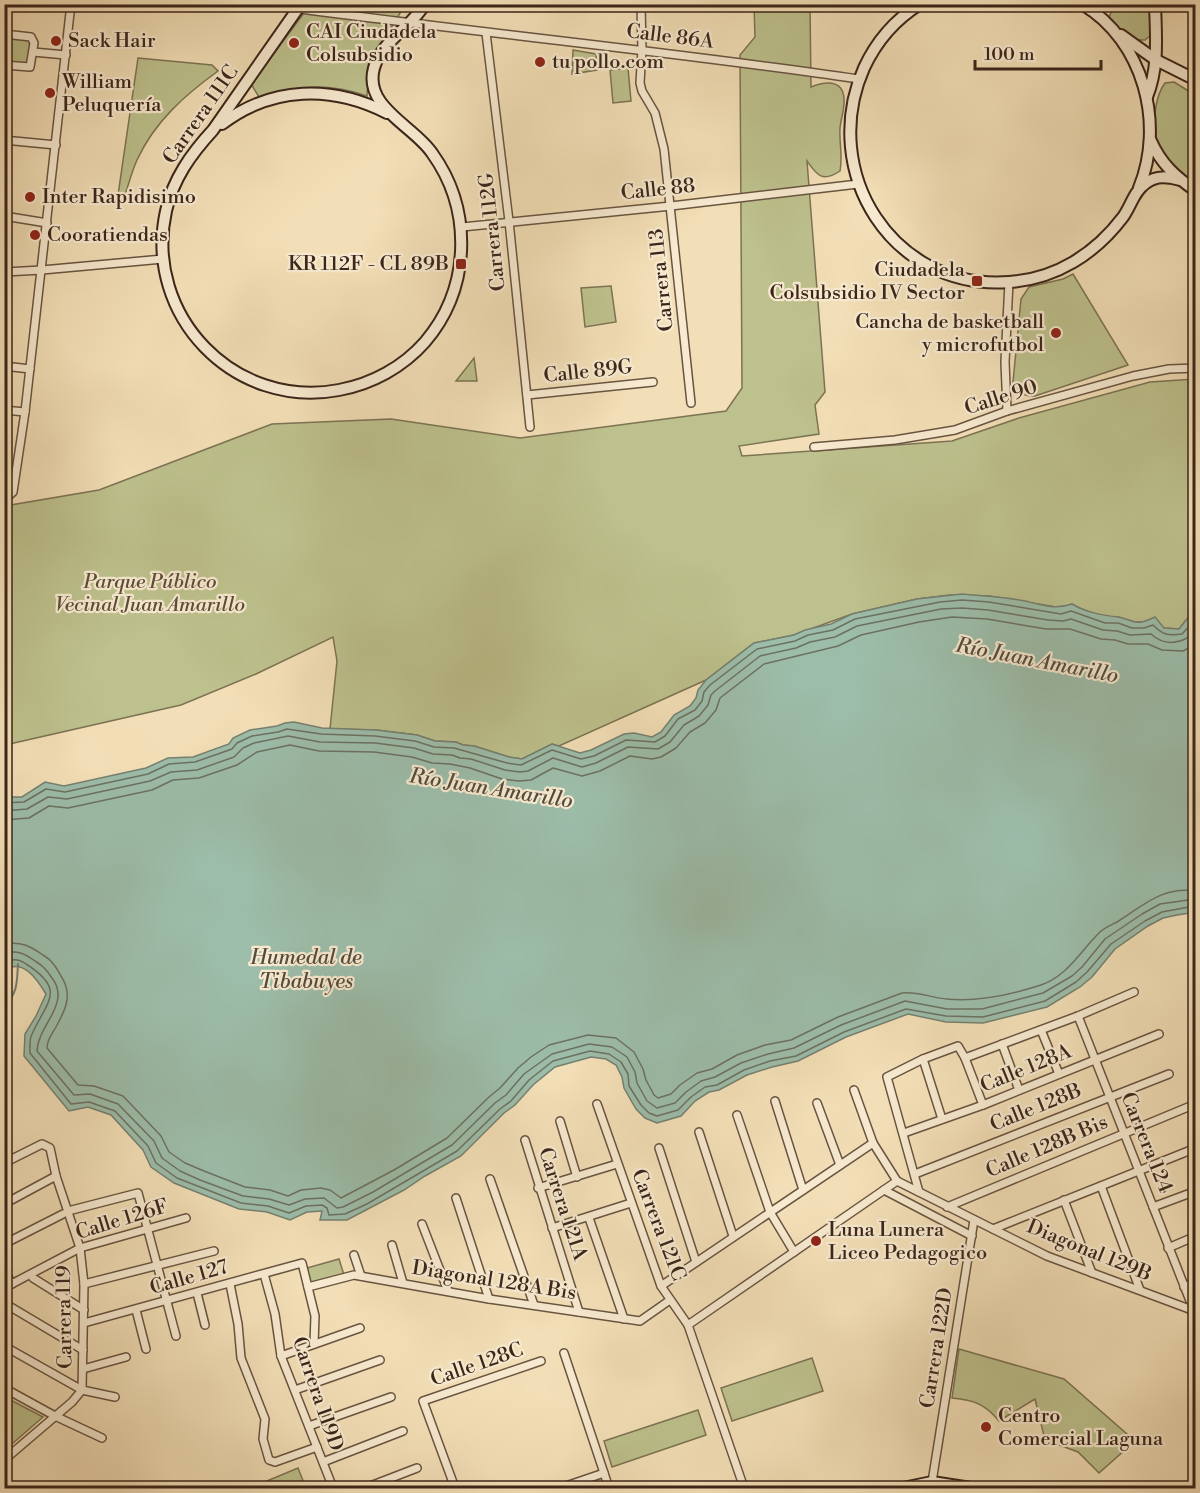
<svg xmlns="http://www.w3.org/2000/svg" width="1200" height="1493" font-family="'Libre Bodoni',serif">
<style>
.green{fill:#bdc18d;stroke:#7c7354;stroke-width:1.5}
.water{fill:#9cbdaa;stroke:#758070;stroke-width:1.5}
.lines{fill:none;stroke-linecap:round;stroke-linejoin:round}
.shore{stroke:#6c7162;stroke-width:1.5}
.stream{stroke:#758070;stroke-width:2}
.street-casing{stroke:#695441;stroke-width:10}
.secondary-casing{stroke:#3b251a;stroke-width:14}
.street{stroke:#f7ead0;stroke-width:7}
.secondary{stroke:#f7ead0;stroke-width:10}
.poi-dot{fill:#8f2418;stroke:#f7ead0;stroke-width:2}
.labels{text-anchor:middle;dominant-baseline:central;stroke-width:4.5;stroke-linejoin:round;paint-order:stroke}
.poi-label{font-size:20px;fill:#3b251a;stroke:#f7ead0;text-anchor:start}
.street-label{font-size:20px;fill:#3b251a;stroke:#f7ead0}
.park-label{font-size:20px;font-style:italic;fill:#5c4c37;stroke:#f7ead0}
.water-label{font-size:21px;font-style:italic;fill:#534b3e;stroke:#f7ead0}
</style>
<rect width="100%" height="100%" fill="#f3dfb7"/>
<filter id="stains"><feTurbulence type="fractalNoise" baseFrequency=".00333" numOctaves="4"/><feColorMatrix values="0 0 0 0 .2 0 0 0 0 .09 0 0 0 0 .02 0 0 0 .5 -.17"/></filter>
<radialGradient id="worn" r=".72"><stop offset=".6" stop-color="#630" stop-opacity="0"/><stop offset="1" stop-color="#630" stop-opacity=".3"/></radialGradient>
<g class="green">
<path d="M 310,5 L 405,5 L 369,64 L 367,96 C 330,83 297,85 259,97 L 251,84 Z"/>
<path d="M 754,5 L 810,5 L 811,87 C 823,82 843,78 844,99 C 845,108 841,118 840,128 C 839,143 843,156 840,171 C 822,183 817,175 807,161 L 825,392 L 815,405 L 819,434 L 739,446 L 742,456 L 952,441 L 1019,418 L 1150,382 L 1195,379 L 1195,609 L 1179,629 L 1164,628 L 1143,622 L 1133,622 L 1119,617 L 1106,617 L 1083,610 L 1072,604 L 1062,608 L 990,596 L 950,595 L 917,599 L 852,614 L 794,635 L 754,643 L 706,680 L 559,746 L 552,744 L 522,759 L 509,757 L 474,746 L 463,745 L 456,742 L 435,741 L 417,735 L 376,730 L 330,729 L 337,661 L 333,637 L 256,674 L 181,705 L 5,745 L 5,506 L 99,490 L 272,424 L 391,419 L 520,438 L 726,411 L 742,388 L 740,55 L 755,37 Z"/>
<polygon points="1115,5 1152,5 1151,35 1145,40 1136,40 1110,22 1108,19"/>
<polygon points="5,38 33,41 29,66 5,63"/>
<polygon points="573,50 596,54 597,70 572,74"/>
<path d="M 138,58 L 212,65 L 218,71 C 185,95 155,121 137,160 C 132,171 129,183 125,195 L 118,195 Z"/>
<polygon points="628,68 631,101 613,103 610,70"/>
<path d="M 1174,82 L 1195,95 L 1195,185 C 1181,176 1165,159 1158,143 C 1151,127 1155,96 1165,83 Z"/>
<path d="M 1073,274 L 1128,365 L 1035,396 C 1024,397 1017,392 1013,382 L 1021,299 L 1029,287 L 1063,279 Z"/>
<polygon points="611,286 616,322 585,327 581,288"/>
<polygon points="474,358 477,381 456,381"/>
<polygon points="339,1259 344,1275 311,1284 307,1268"/>
<path d="M 959,1349 L 1064,1379 L 1135,1441 L 1099,1473 L 1078,1452 L 1045,1440 L 1035,1399 L 999,1421 C 985,1404 974,1400 952,1398 Z"/>
<polygon points="812,1358 823,1391 732,1421 721,1388"/>
<polygon points="5,1397 43,1417 5,1450 4,1450"/>
<polygon points="698,1410 706,1435 612,1467 604,1441"/>
<polygon points="298,1468 306,1488 250,1488"/>
</g>
<path class="water" d="M 962,594 C 982,596 1006,597 1025,601 C 1041,605 1055,610 1072,604 C 1087,613 1102,615 1118,617 C 1127,618 1133,624 1142,622 C 1146,621 1151,619 1155,617 L 1164,628 L 1179,629 L 1195,609 L 1195,916 L 1190,913 L 1177,915 L 1163,918 L 1148,926 L 1115,949 L 1092,977 L 1080,987 L 1047,1007 L 983,1023 L 946,1022 L 908,1014 L 846,1037 L 798,1061 L 772,1067 L 747,1075 L 719,1090 L 709,1092 L 695,1101 L 681,1116 L 657,1123 L 645,1118 L 636,1109 L 624,1088 L 622,1077 L 616,1065 L 606,1059 L 591,1057 L 555,1067 L 533,1085 L 515,1105 L 504,1113 L 461,1156 L 425,1176 L 404,1190 L 347,1220 L 320,1220 L 322,1211 L 307,1212 L 290,1220 L 267,1212 L 239,1209 L 174,1183 L 151,1167 L 143,1150 L 111,1115 L 88,1107 L 69,1111 L 24,1056 L 25,1034 L 36,1016 L 46,994 C 37,979 23,958 5,970 L 5,797 L 22,797 L 45,782 L 64,786 L 146,768 L 168,758 L 193,757 L 229,744 L 233,738 L 250,730 L 277,726 L 285,723 L 294,722 L 322,728 L 376,730 L 417,735 L 435,741 L 456,742 L 463,745 L 474,746 L 509,757 L 522,759 L 552,744 L 580,753 L 591,750 L 624,734 L 634,733 L 652,737 L 661,732 L 674,715 L 690,706 L 696,698 L 698,690 L 706,680 L 754,643 L 794,635 L 805,630 L 831,624 L 852,614 L 917,599 Z"/>
<g class="lines">
<g class="shore">
<path d="M 4,803 L 24,802 L 46,789 L 65,792 L 148,774 L 169,764 L 195,762 L 232,749 L 237,743 L 252,736 L 278,732 L 287,729 L 321,734 L 375,736 L 415,741 L 434,747 L 454,748 L 507,763 L 521,765 L 552,750 L 581,759 L 594,756 L 626,740 L 655,742 L 665,736 L 678,719 L 695,710 L 702,701 L 704,692 L 710,685 L 757,649 L 795,641 L 808,635 L 833,630 L 855,619 L 940,602 L 962,600 L 989,602 L 1061,614 L 1071,611 L 1105,623 L 1118,623 L 1132,628 L 1144,628 L 1153,625 C 1163,635 1168,636 1182,634 L 1196,619"/>
<path d="M 4,811 L 27,809 L 48,797 L 67,799 L 150,781 L 171,772 L 197,770 L 234,757 L 243,748 L 254,743 L 288,736 L 320,742 L 375,743 L 414,748 L 433,754 L 452,755 L 460,758 L 471,759 L 505,770 L 520,772 L 528,771 L 553,758 L 582,767 L 596,763 L 628,747 L 658,749 L 670,742 L 684,725 L 699,716 L 708,705 L 711,695 L 715,691 L 760,656 L 796,648 L 810,642 L 835,637 L 857,626 L 941,609 L 962,608 L 988,610 L 1048,620 L 1063,621 L 1071,619 L 1103,630 L 1117,631 L 1130,635 L 1151,634 C 1165,647 1183,644 1196,631"/>
<polyline points="4,820 29,818 49,806 68,808 152,790 173,780 199,778 237,765 257,752 290,745 319,751 374,752 412,757 432,763 450,764 470,768 502,779 519,781 531,780 553,768 582,776 600,771 630,756 652,759 661,757 676,748 690,732 705,723 716,710 720,698 764,664 838,646 861,635 919,622 952,617 987,619 1046,629 1070,629 1101,639 1115,640 1128,644 1148,644 1162,650 1183,651 1196,644"/>
<path d="M 4,944 C 21,941 30,946 43,955 C 52,960 56,967 61,976 C 73,994 66,1009 56,1027 C 52,1034 47,1039 47,1048 L 78,1085 L 94,1086 L 123,1096 L 161,1136 L 169,1152 L 185,1163 L 204,1171 L 245,1187 L 270,1190 L 288,1196 L 301,1190 L 321,1188 L 330,1190 L 341,1198 L 394,1170 L 447,1138 L 489,1097 L 500,1088 L 518,1068 L 531,1057 L 549,1045 L 588,1035 L 616,1038 L 634,1052 L 643,1069 L 646,1080 L 654,1095 L 658,1098 L 671,1094 L 680,1085 L 697,1073 L 712,1069 L 737,1055 L 765,1045 L 791,1040 L 838,1017 L 902,993 C 917,991 932,998 947,999 C 979,1002 1010,995 1041,985 C 1067,976 1080,952 1098,934 C 1103,928 1111,925 1117,922 C 1143,906 1162,886 1196,891"/>
<path d="M 4,954 C 17,949 25,954 35,961 C 44,966 48,972 54,981 C 69,1005 38,1026 37,1051 L 74,1095 L 90,1094 L 118,1104 L 154,1141 L 162,1158 L 180,1171 L 200,1180 L 243,1196 L 269,1199 L 289,1205 L 305,1199 L 324,1198 L 337,1208 L 343,1207 L 373,1192 L 452,1145 L 495,1103 L 506,1095 L 524,1074 L 552,1054 L 589,1044 L 612,1047 L 627,1057 L 635,1072 L 637,1083 L 647,1101 L 657,1108 L 675,1103 L 686,1092 L 701,1081 L 715,1077 L 741,1063 L 768,1054 L 794,1048 L 841,1025 L 905,1001 L 947,1009 L 982,1009 L 1043,993 L 1072,976 L 1082,967 L 1105,939 L 1142,914 L 1160,904 L 1188,900 L 1196,901"/>
<path d="M 4,963 C 12,958 19,959 26,964 C 67,990 47,1001 32,1034 C 29,1040 30,1047 30,1053 L 71,1104 L 89,1102 L 115,1111 L 148,1146 L 156,1163 L 177,1178 L 241,1203 L 268,1206 L 289,1213 L 306,1206 L 322,1205 L 327,1208 L 329,1215 L 345,1214 L 367,1204 L 457,1151 L 500,1109 L 511,1101 L 529,1080 L 553,1061 L 590,1051 L 609,1054 L 621,1062 L 628,1074 L 629,1086 L 641,1105 L 649,1113 L 657,1116 L 678,1110 L 691,1097 L 705,1087 L 717,1085 L 744,1070 L 770,1061 L 796,1056 L 844,1032 L 906,1009 L 946,1016 L 983,1017 L 1045,1001 L 1076,982 L 1087,972 L 1111,944 L 1145,921 L 1162,912 L 1189,907 L 1196,909"/>
</g>
<path class="stream" d="M 4,1005 C 18,995 17,980 18,964"/>
<g class="street-casing">
<g id="street">
<path d="M 263,4 C 461,31 661,50 859,79"/>
<polyline points="641,4 642,50 640,83 642,91 655,113 664,149 691,403"/>
<polyline points="486,33 509,221 530,427"/>
<polyline points="4,34 31,37 34,43 30,67 4,65"/>
<polyline points="33,52 66,55"/>
<polyline points="4,140 56,145"/>
<polyline points="4,216 47,223"/>
<polyline points="462,227 671,206 858,184"/>
<polyline points="4,272 42,270 163,259"/>
<polyline points="4,366 30,369"/>
<polyline points="527,395 653,382"/>
<polyline points="4,410 25,412"/>
<polyline points="1007,411 1005,362 1009,282"/>
<polyline points="814,447 895,440 955,430 1007,411 1133,376 1169,369 1196,368"/>
<polyline points="4,500 13,492 25,412 71,4"/>
<polyline points="1078,1016 1196,1316"/>
<polyline points="1041,1030 1059,1074"/>
<polyline points="1002,1044 1019,1090"/>
<polyline points="965,1058 1078,1016 1134,992"/>
<polyline points="923,1059 942,1119"/>
<polyline points="854,1090 873,1143 897,1181 1047,1256 1192,1310"/>
<polyline points="775,1101 803,1190"/>
<polyline points="817,1103 840,1165"/>
<polyline points="597,1104 661,1286 688,1325 744,1488"/>
<polyline points="737,1115 770,1212 794,1252"/>
<polyline points="560,1121 577,1177"/>
<polyline points="699,1132 733,1236"/>
<polyline points="904,1133 983,1105 1159,1034"/>
<polyline points="525,1140 579,1312"/>
<polyline points="659,1148 696,1262"/>
<polyline points="4,1163 42,1144 50,1148 56,1176 80,1248 84,1284 82,1390 72,1402 4,1460"/>
<polyline points="915,1174 1169,1074"/>
<polyline points="490,1179 534,1305"/>
<polyline points="1101,1186 1140,1290"/>
<polyline points="538,1188 617,1164"/>
<polyline points="884,1190 972,1236"/>
<polyline points="919,1192 887,1077 923,1059 958,1046 965,1058 983,1105"/>
<polyline points="456,1198 489,1299"/>
<polyline points="1064,1200 1092,1273"/>
<polyline points="4,1204 56,1176"/>
<polyline points="947,1207 1193,1105"/>
<polyline points="1153,1207 1196,1191"/>
<polyline points="68,1211 138,1193 176,1336"/>
<polyline points="589,1218 624,1319"/>
<polyline points="422,1224 448,1291"/>
<polyline points="552,1228 631,1203"/>
<polyline points="993,1229 1196,1148"/>
<polyline points="4,1244 63,1214"/>
<polyline points="392,1245 403,1283"/>
<polyline points="1168,1248 1196,1236"/>
<polyline points="354,1255 361,1276"/>
<polyline points="4,1270 12,1284"/>
<polyline points="264,1274 275,1314 281,1356 333,1488"/>
<polyline points="33,1278 84,1310"/>
<polyline points="84,1284 214,1251"/>
<polyline points="230,1284 238,1324 241,1358 265,1419 263,1439 269,1460 275,1462 317,1447"/>
<polyline points="661,1286 873,1143"/>
<polyline points="308,1287 354,1275 489,1299 640,1321 670,1300"/>
<polyline points="1184,1287 1196,1282"/>
<polyline points="4,1288 80,1248 186,1218"/>
<polyline points="197,1293 205,1325"/>
<polyline points="4,1303 83,1350"/>
<polyline points="136,1310 146,1349"/>
<polyline points="84,1323 302,1263 315,1316 314,1344"/>
<polyline points="688,1325 897,1181"/>
<polyline points="4,1346 82,1390 115,1397"/>
<polyline points="564,1353 609,1488"/>
<polyline points="281,1356 360,1328"/>
<polyline points="83,1369 126,1357"/>
<polyline points="4,1388 55,1416 102,1438"/>
<polyline points="295,1390 380,1360"/>
<polyline points="309,1426 391,1397"/>
<polyline points="323,1462 403,1431"/>
<polyline points="932,1482 974,1220"/>
<polyline points="365,1488 417,1468"/>
<polyline points="455,1488 423,1401 541,1361"/>
<polyline points="560,1488 604,1473"/>
</g>
</g>
<g class="secondary-casing">
<g id="secondary">
<path d="M 301,4 L 213,130 C 191,154 173,179 166,211 C 143,316 235,410 339,390 C 372,384 403,367 425,342 C 471,288 473,210 432,153 C 414,126 363,107 374,68 C 382,40 411,28 425,4"/>
<path d="M 920,4 C 896,19 876,42 864,68 C 818,172 893,291 1009,282 C 1056,279 1095,254 1123,217 C 1131,206 1134,191 1146,183 C 1157,175 1168,177 1180,180"/>
<path d="M 1082,4 C 1144,41 1165,124 1139,188"/>
<polyline points="1091,10 1105,4"/>
<polyline points="1121,35 1156,60 1196,80"/>
<path d="M 1147,97 C 1159,67 1156,36 1155,4"/>
<path d="M 222,124 C 272,86 332,85 387,113"/>
<path d="M 1151,141 C 1161,164 1176,177 1196,191"/>
<polyline points="903,1488 932,1482 971,1488"/>
</g>
</g>
<use href="#street" class="street"/>
<use href="#secondary" class="secondary"/>
</g>
<g class="poi-dot">
<circle cx="56" cy="41" r="6"/>
<circle cx="294" cy="43" r="6"/>
<circle cx="540" cy="62" r="6"/>
<circle cx="50" cy="93" r="6"/>
<circle cx="30" cy="197" r="6"/>
<circle cx="35" cy="235" r="6"/>
<rect x="455" y="258" width="12" height="12" rx="3"/>
<rect x="971" y="275" width="12" height="12" rx="3"/>
<circle cx="1056" cy="333" r="6"/>
<circle cx="816" cy="1241" r="6"/>
<circle cx="986" cy="1427" r="6"/>
</g>
<g class="labels">
<g class="poi-label">
<text x="306" y="32">CAI Ciudadela<tspan x="306" dy="23">Colsubsidio</tspan></text>
<text x="68" y="41">Sack Hair</text>
<text x="552" y="62">tu pollo.com</text>
<text x="62" y="82">William<tspan x="62" dy="23">Peluquería</tspan></text>
<text x="42" y="197">Inter Rapidisimo</text>
<text x="47" y="235">Cooratiendas</text>
<text x="449" y="264" text-anchor="end">KR 112F - CL 89B</text>
<text x="965" y="270" text-anchor="end">Ciudadela<tspan x="965" dy="23">Colsubsidio IV Sector</tspan></text>
<text x="1044" y="322" text-anchor="end">Cancha de basketball<tspan x="1044" dy="23">y microfutbol</tspan></text>
<text x="828" y="1230">Luna Lunera<tspan x="828" dy="23">Liceo Pedagogico</tspan></text>
<text x="998" y="1416">Centro<tspan x="998" dy="23">Comercial Laguna</tspan></text>
</g>
<g class="street-label">
<text transform="translate(670 37) rotate(7)">Calle 86A</text>
<text transform="translate(201 115) rotate(-55)">Carrera 111C</text>
<text transform="translate(658 190) rotate(-6)">Calle 88</text>
<text transform="translate(493 232) rotate(-96)">Carrera 112G</text>
<text transform="translate(662 280) rotate(-96)">Carrera 113</text>
<text transform="translate(588 372) rotate(-6)">Calle 89G</text>
<text transform="translate(1001 398) rotate(-18)">Calle 90</text>
<text transform="translate(1026 1069) rotate(-22)">Calle 128A</text>
<text transform="translate(1036 1108) rotate(-22)">Calle 128B</text>
<text transform="translate(1146 1143) rotate(68)">Carrera 124</text>
<text transform="translate(1047 1147) rotate(-23)">Calle 128B Bis</text>
<text transform="translate(562 1204) rotate(72)">Carrera 121A</text>
<text transform="translate(122 1220) rotate(-17)">Calle 126F</text>
<text transform="translate(658 1225) rotate(69)">Carrera 121C</text>
<text transform="translate(1089 1251) rotate(22)">Diagonal 129B</text>
<text transform="translate(189 1278) rotate(-16)">Calle 127</text>
<text transform="translate(494 1281) rotate(9)">Diagonal 128A Bis</text>
<text transform="translate(65 1317) rotate(-91)">Carrera 119</text>
<text transform="translate(937 1348) rotate(-81)">Carrera 122D</text>
<text transform="translate(477 1365) rotate(-19)">Calle 128C</text>
<text transform="translate(317 1394) rotate(71)">Carrera 119D</text>
</g>
<g class="park-label">
<text x="150" y="582">Parque Público<tspan x="150" dy="23">Vecinal Juan Amarillo</tspan></text>
</g>
<g class="water-label">
<text transform="translate(1037 661) rotate(11)">Río Juan Amarillo</text>
<text transform="translate(491 789) rotate(9)">Río Juan Amarillo</text>
<text x="306" y="958">Humedal de<tspan x="306" dy="24">Tibabuyes</tspan></text>
</g>
</g>
<rect width="1200" height="1493" fill="none" stroke="#f3dfb7" stroke-width="24"/>
<rect x="6" y="6" width="1188" height="1481" fill="none" stroke="#3b251a" stroke-width="3"/>
<rect x="12" y="12" width="1176" height="1469" fill="none" stroke="#3b251a" stroke-width="1.5"/>
<path d="M975 60v9h126v-9" fill="none" stroke="#3b251a" stroke-width="3"/>
<text x="984" y="60" font-size="18" fill="#3b251a" stroke="#f7ead0" stroke-width="4.5" paint-order="stroke">100 m</text>
<rect width="100%" height="100%" filter="url(#stains)"/>
<rect width="100%" height="100%" fill="url(#worn)"/>
</svg>
